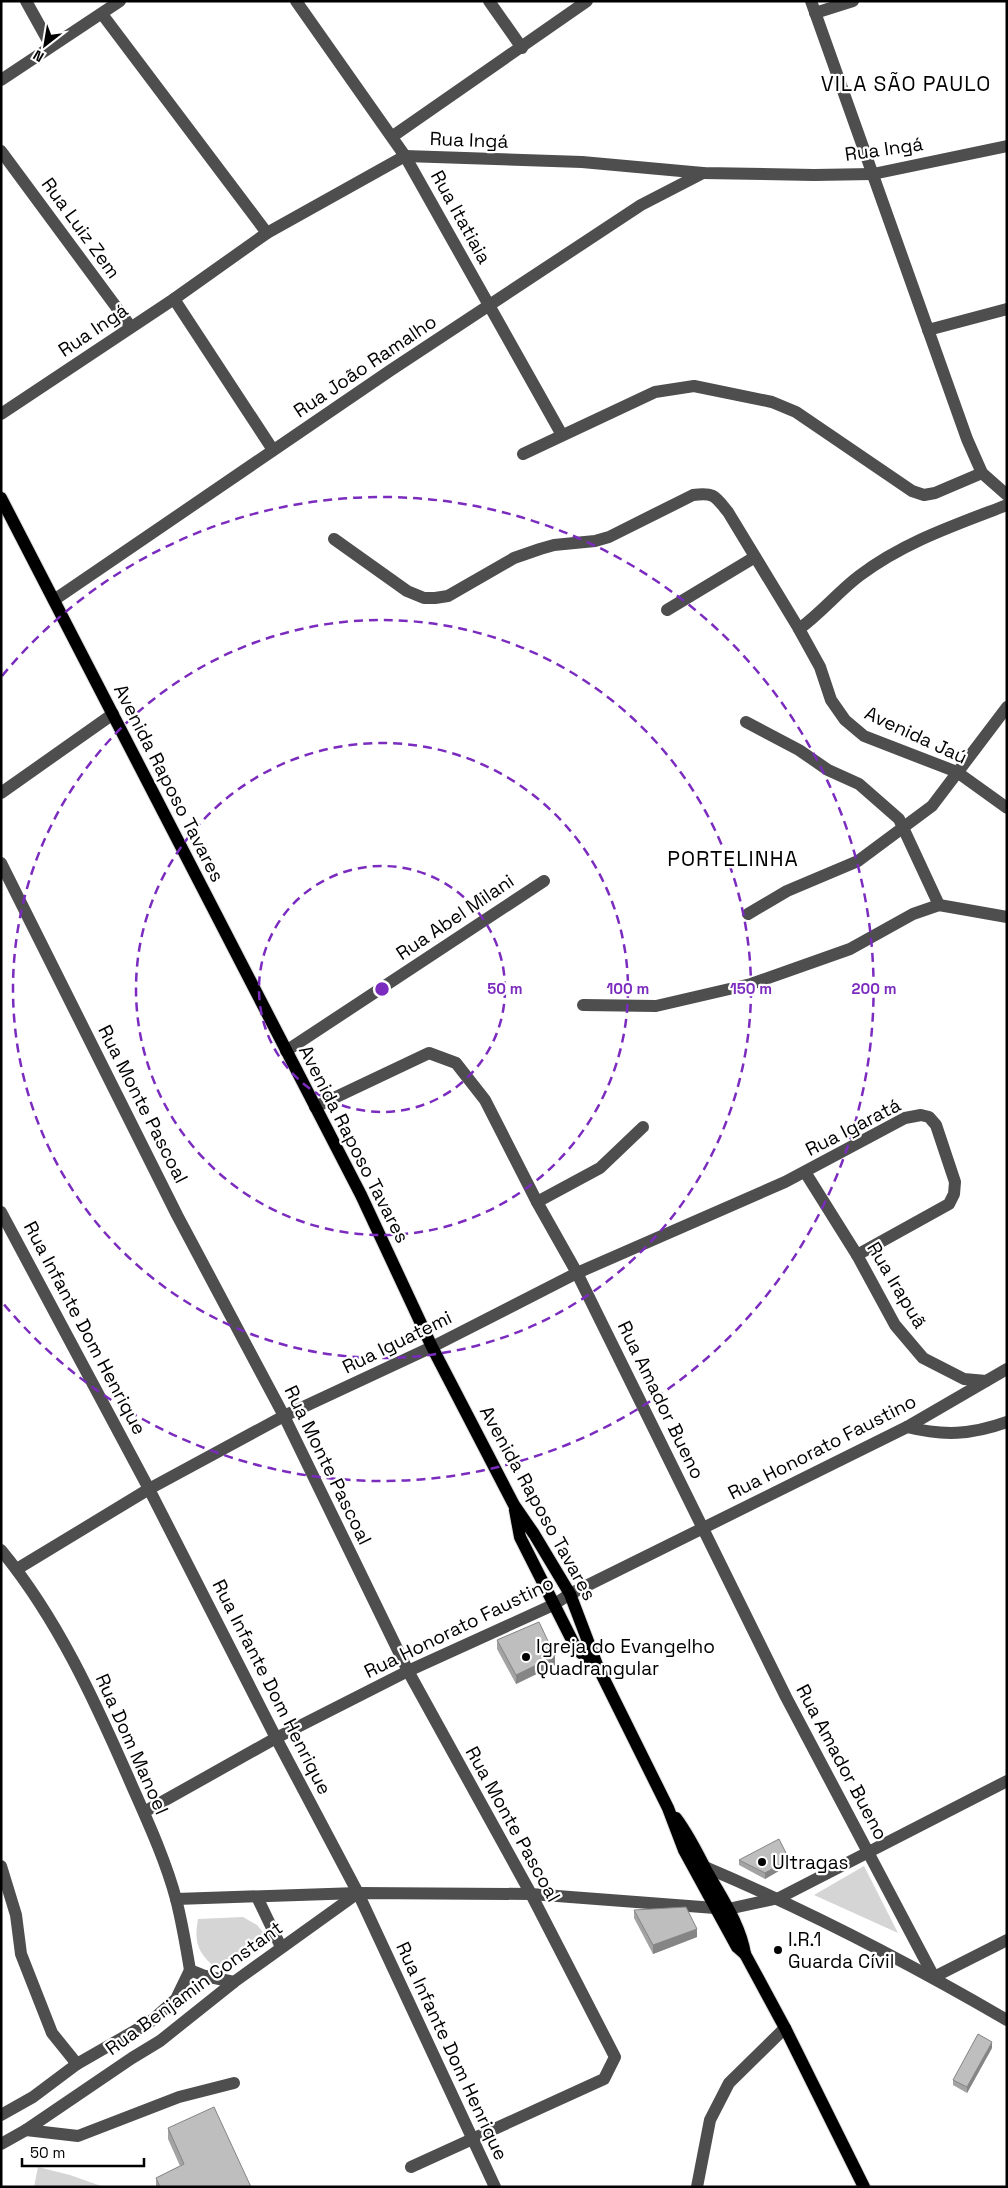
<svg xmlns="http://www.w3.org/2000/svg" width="1008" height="2188" font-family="'Space Grotesk',sans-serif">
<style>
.green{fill:#d5d5d5}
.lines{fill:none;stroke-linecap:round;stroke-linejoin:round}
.major-casing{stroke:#dbdbdb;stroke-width:14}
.minor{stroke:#4e4e4e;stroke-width:12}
.major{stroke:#000;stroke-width:12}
.wall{fill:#a3a3a3}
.shaded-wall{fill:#858585}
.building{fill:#bebebe;stroke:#858585}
.ring{fill:none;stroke:#7b2cbf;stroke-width:2.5;stroke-dasharray:9 6}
.poi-dot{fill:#000;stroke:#fff;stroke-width:2}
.labels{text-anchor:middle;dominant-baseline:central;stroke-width:4.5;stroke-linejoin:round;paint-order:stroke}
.street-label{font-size:19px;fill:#000;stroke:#fff}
.poi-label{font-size:19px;fill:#000;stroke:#fff;text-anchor:start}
.quarter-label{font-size:21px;letter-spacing:1px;fill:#000;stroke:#fff}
.centre{fill:#7b2cbf;stroke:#fff;stroke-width:2.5}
.ring-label{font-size:15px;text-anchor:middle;font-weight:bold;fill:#7b2cbf;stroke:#fff;stroke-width:4.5;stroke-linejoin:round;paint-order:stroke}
</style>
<rect width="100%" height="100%" fill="#fff"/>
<g class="green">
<polygon points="864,1866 898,1933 814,1895"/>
<path d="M 243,1917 L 257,1925 L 268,1938 L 216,1968 C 197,1953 194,1941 198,1919 Z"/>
<polygon points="38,2167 70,2175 104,2187 34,2187"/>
</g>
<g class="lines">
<g class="major-casing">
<g id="major">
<polyline points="1,498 361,1195 432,1347 514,1505 534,1534 570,1594 597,1665 668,1808 684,1850 737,1947 745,1954"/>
<polyline points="515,1510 520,1537 577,1650 597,1665"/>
<path d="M 676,1818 C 688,1834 696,1850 705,1868 C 720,1896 740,1923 745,1954 L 785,2028 L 864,2187"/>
</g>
</g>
<g class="minor">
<polyline points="26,1 51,46"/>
<polyline points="296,1 405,156 562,435"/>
<polyline points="489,1 522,48"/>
<polyline points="811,1 967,439 982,473 1007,495"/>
<polyline points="815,13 853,1"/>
<polyline points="102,14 267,233"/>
<polyline points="1,80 120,1"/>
<polyline points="393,136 587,1"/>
<polyline points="1,151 131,327"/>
<polyline points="174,299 273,450"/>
<polyline points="928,330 1007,309"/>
<polyline points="1,414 174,299 267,233 405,156 582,162 703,173 814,175 873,174 1007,146"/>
<polyline points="523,454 655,392 694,386 772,402 796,412 912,491 924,495 935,493 982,473"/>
<path d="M 334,539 L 407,591 L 424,598 L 435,598 L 448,596 L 514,558 L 540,549 L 554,545 L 595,541 L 609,537 L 693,495 C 714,492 715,496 728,512 L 799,629 L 820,667 L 831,700 L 845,720 L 864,736 L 957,772 L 1007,808"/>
<polyline points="54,600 391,370 641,205 703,173"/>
<polyline points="667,610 755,557"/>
<path d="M 799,629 C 821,613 838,592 859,576 C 904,542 955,525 1007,505"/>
<polyline points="746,722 799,750 828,770 859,784 899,819 939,905"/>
<polyline points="1,793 113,714"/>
<polyline points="1,863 177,1215 284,1416 408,1671 531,1894 615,2057 604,2079 411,2167"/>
<polyline points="748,914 787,891 858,861 932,806 1007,707"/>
<polyline points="583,1005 656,1006 751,984 850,949 913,914 939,905 1007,917"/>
<polyline points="286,1051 544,881"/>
<polyline points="315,1107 429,1053 456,1063 485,1100 537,1202 577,1273 786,1697 934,1977"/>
<polyline points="805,1172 857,1255 895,1325 923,1358 964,1379 986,1381"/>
<polyline points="537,1202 600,1168 643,1127"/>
<polyline points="1,1212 149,1489 276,1738 358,1893 495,2187"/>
<path d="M 907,1427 C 943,1436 971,1435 1007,1422"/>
<path d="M 1,1550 C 57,1618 94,1699 129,1779 C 146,1818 165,1858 176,1899 C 182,1922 186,1946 190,1970"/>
<polyline points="17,1569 149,1489 284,1416 432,1347 577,1273 785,1182 905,1118 921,1115 929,1117 936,1125 955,1182 954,1194 949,1204 857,1255"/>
<polyline points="144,1812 276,1738 408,1671 553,1605 570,1594 907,1427 1007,1369"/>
<polyline points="1,1866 16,1915 21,1954 52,2033 77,2064"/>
<path d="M 705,1867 C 809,1911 909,1963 1007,2020"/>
<polyline points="257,1897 281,1947"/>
<polyline points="176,1899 358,1893 531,1894 728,1909 779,1898 1007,1781"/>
<polyline points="190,1970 205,1976 234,1982"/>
<polyline points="934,1977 1007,1940"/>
<polyline points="1,2115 33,2097 77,2064 150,2022 176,1999 190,1970"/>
<polyline points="26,2130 78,2136 179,2097 234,2083"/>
<polyline points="1,2144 26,2130 132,2058 160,2041 234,1982 358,1893"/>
<polyline points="697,2187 710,2120 729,2083 785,2028"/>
</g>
<use href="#major" class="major"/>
</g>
<g class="wall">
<polygon points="497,1640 555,1665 516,1684 497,1649"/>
<polygon points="739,1860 789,1865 765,1879 739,1865"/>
<polygon points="634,1910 697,1937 653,1954 634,1918"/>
<polygon points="992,2048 967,2093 953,2085 953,2080"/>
<polygon points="168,2128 251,2187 156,2187 156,2178 180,2166 168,2139"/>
</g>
<g class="shaded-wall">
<polygon points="555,1656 555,1665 516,1684 516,1675"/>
<polygon points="789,1859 789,1865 765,1879 765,1873"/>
<polygon points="697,1929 697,1937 653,1954 653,1945"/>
<polygon points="992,2042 992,2048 967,2093 967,2087"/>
</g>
<g class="building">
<polygon points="539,1622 555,1656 516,1675 497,1640"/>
<polygon points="779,1839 789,1859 765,1873 739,1860"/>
<polygon points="686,1907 697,1929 653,1945 634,1910"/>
<polygon points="978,2034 992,2042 967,2087 953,2080"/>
<polygon points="214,2107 251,2187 160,2187 156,2178 184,2164 168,2128"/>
</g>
<g class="ring">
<circle cx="382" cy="989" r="123"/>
<circle cx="382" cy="989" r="246"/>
<circle cx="382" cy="989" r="369"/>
<path d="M2 676A492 492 0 1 1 2 1302"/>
</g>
<g class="poi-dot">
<circle cx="526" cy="1657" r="5"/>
<circle cx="762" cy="1862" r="5"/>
<circle cx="778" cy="1950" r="5"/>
</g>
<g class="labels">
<g class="street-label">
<text transform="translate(469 140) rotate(2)">Rua Ingá</text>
<text transform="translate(884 149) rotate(-8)">Rua Ingá</text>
<text transform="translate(461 217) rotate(61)">Rua Itatiaia</text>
<text transform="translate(81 228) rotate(54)">Rua Luiz Zem</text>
<text transform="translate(93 330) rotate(-34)">Rua Ingá</text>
<text transform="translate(365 366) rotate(-34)">Rua João Ramalho</text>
<text transform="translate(916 735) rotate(25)">Avenida Jaú</text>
<text transform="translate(169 783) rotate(63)">Avenida Raposo Tavares</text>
<text transform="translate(455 917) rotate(-34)">Rua Abel Milani</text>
<text transform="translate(143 1104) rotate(63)">Rua Monte Pascoal</text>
<text transform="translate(853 1127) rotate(-27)">Rua Igaratá</text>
<text transform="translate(354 1144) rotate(63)">Avenida Raposo Tavares</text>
<text transform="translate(897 1285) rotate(59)">Rua Irapuã</text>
<text transform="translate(85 1328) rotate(62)">Rua Infante Dom Henrique</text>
<text transform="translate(397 1342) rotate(-26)">Rua Iguatemi</text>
<text transform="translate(661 1400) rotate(64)">Rua Amador Bueno</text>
<text transform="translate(822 1447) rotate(-27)">Rua Honorato Faustino</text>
<text transform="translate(328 1465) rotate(64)">Rua Monte Pascoal</text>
<text transform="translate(538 1503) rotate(61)">Avenida Raposo Tavares</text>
<text transform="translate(459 1627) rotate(-26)">Rua Honorato Faustino</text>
<text transform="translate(272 1687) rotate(63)">Rua Infante Dom Henrique</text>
<text transform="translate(132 1744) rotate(66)">Rua Dom Manoel</text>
<text transform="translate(842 1762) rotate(62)">Rua Amador Bueno</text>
<text transform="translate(513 1824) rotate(61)">Rua Monte Pascoal</text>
<text transform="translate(194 1988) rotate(-36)">Rua Benjamin Constant</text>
<text transform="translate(452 2051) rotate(65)">Rua Infante Dom Henrique</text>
</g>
<g class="poi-label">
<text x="536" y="1646">Igreja do Evangelho<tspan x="536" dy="22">Quadrangular</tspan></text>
<text x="772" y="1862">Ultragas</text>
<text x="788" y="1939">I.R.1<tspan x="788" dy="22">Guarda Cívil</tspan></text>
</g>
<g class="quarter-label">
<text x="906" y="83">VILA SÃO PAULO</text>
<text x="733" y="858">PORTELINHA</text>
</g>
</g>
<circle cx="382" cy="989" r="8" class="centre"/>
<g class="ring-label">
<text x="505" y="994">50 m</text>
<text x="628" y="994">100 m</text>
<text x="751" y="994">150 m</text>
<text x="874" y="994">200 m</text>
</g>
<rect width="1008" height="2188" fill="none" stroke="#000000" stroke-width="5"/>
<g transform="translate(45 45) rotate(211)" stroke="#ffffff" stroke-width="4" paint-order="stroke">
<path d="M0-4L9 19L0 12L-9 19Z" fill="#000000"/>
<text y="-8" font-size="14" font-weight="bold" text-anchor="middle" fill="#000000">N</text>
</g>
<path d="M22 2158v8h122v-8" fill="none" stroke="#000000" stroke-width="2.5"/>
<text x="30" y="2158" font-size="15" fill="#000000" stroke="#ffffff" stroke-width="4" paint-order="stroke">50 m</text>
</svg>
